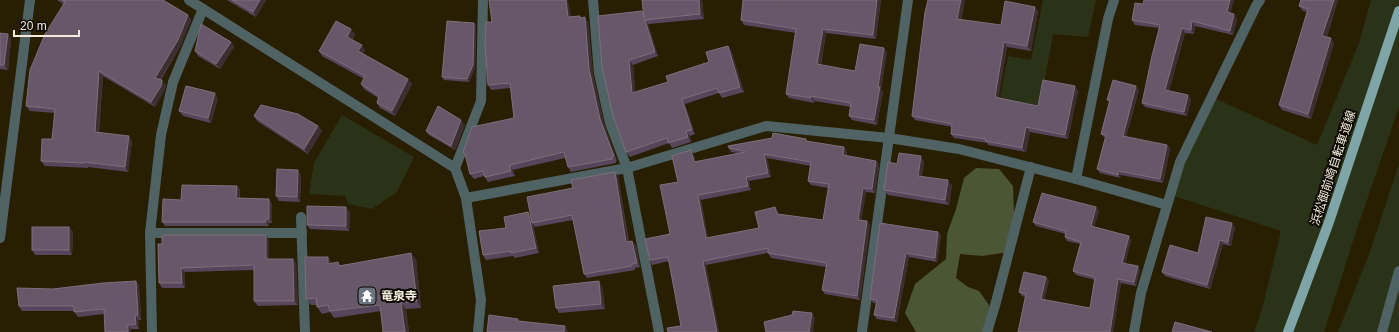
<svg xmlns="http://www.w3.org/2000/svg" width="1399" height="332" font-family="Helvetica,'Noto Sans JP',sans-serif">
<style>
.green{fill:#2a3317}
.forest{fill:#4b5636}
.lines{fill:none;stroke-linecap:round;stroke-linejoin:round}
.minor{stroke:#506364;stroke-width:10}
.major{stroke:#7ea6a9;stroke-width:10}
.wall{fill:#55465b;fill-rule:evenodd}
.shaded-wall{fill:#3c2e31}
.building{fill:#665869;stroke:#7c6f7b;fill-rule:evenodd}
.labels{text-anchor:middle;dominant-baseline:central;stroke-width:4;stroke-linejoin:round;paint-order:stroke}
.street-label{font-size:12px;fill:#f4eddd;stroke:#0d0901}
.poi-label{font-size:12px;font-weight:bold;fill:#f4eddd;stroke:#0d0901;text-anchor:start}
</style>
<rect width="100%" height="100%" fill="#281e02"/>
<g class="green">
<polygon points="1043,0 1096,0 1088,37 1053,34 1040,106 1000,97 1008,56 1031,60"/>
<polygon points="1371,0 1399,0 1399,107 1357,229 1324,332 1254,332 1262,309 1281,231 1171,195 1212,97 1317,145 1359,43"/>
<polygon points="342,115 414,157 397,192 372,209 348,204 345,196 309,194 314,163"/>
<polygon points="1399,164 1399,332 1338,332 1371,249"/>
</g>
<polygon class="forest" points="976,168 999,169 1013,186 1014,214 1009,252 982,256 960,254 956,278 968,287 979,291 989,305 988,327 987,332 916,332 905,313 915,284 946,259 947,234 956,209 964,178"/>
<g class="lines">
<g class="minor">
<polyline points="189,0 455,168 466,198 627,168 766,126 889,138 959,149 1076,179 1167,205"/>
<polyline points="593,0 599,73 610,123 627,168 659,332"/>
<polyline points="455,168 481,101 483,0"/>
<polyline points="1076,179 1108,19 1114,0"/>
<polyline points="466,198 481,300 478,332"/>
<polyline points="301,217 305,332"/>
<polyline points="150,233 302,233"/>
<polyline points="0,238 30,0"/>
<polyline points="152,332 150,233 161,135 173,82 203,9"/>
<polyline points="862,332 908,0"/>
<polyline points="987,332 996,302 1031,167"/>
<polyline points="1134,332 1141,293 1180,162 1256,6 1260,0"/>
<polyline points="1382,332 1399,271"/>
</g>
<polyline class="major" points="1288,332 1329,222 1399,11"/>
</g>
<g class="wall">
<polygon points="57,0 163,0 188,15 191,20 181,45 161,80 166,85 164,91 155,107 103,76 99,133 132,141 128,172 88,167 88,168 45,166 41,161 52,139 55,113 30,111 26,106 63,4"/>
<polygon points="227,0 266,0 256,17"/>
<polygon points="642,0 702,0 704,19 648,24 658,56 633,65 635,92 668,82 709,62 731,50 744,92 722,98 719,93 685,104 695,134 690,136 691,142 672,148 669,143 630,157 626,152 602,67 644,14"/>
<polygon points="881,0 876,39 826,33 821,65 855,71 887,52 881,89 883,92 877,125 852,120 849,116 851,107 815,101 814,103 789,98 786,94 796,33 744,25 741,20 780,1"/>
<polygon points="965,0 961,20 1001,25 1038,11 1031,51 1007,47 998,98 1038,106 1075,86 1078,91 1068,139 1030,132 1026,152 988,145 987,143 954,138 951,134 952,127 915,120 912,116"/>
<polygon points="1144,0 1234,0 1230,13 1237,19 1233,35 1195,26 1194,34 1185,33 1169,91 1191,99 1187,116 1145,107 1142,103 1159,28 1135,25 1132,20 1143,4"/>
<polygon points="1338,0 1327,37 1334,43 1311,119 1282,110 1279,105 1307,12 1303,11 1299,6"/>
<polygon points="571,17 581,17 588,22 593,74 604,124 617,161 616,161 616,163 571,172 568,167 565,158 513,170 515,176 488,182 484,176 474,179 470,174 466,157 463,152 514,118 511,88 491,90 488,85"/>
<polygon points="474,23 476,26 475,68 469,82 444,80 442,77"/>
<polygon points="0,33 11,39 8,70 0,69"/>
<polygon points="355,34 352,40 365,50 363,54 408,79 412,84 395,116 380,108 377,103 378,98 364,89 361,84 364,79 322,56 319,51"/>
<polygon points="231,42 234,47 220,69 198,56 195,51"/>
<polygon points="1136,86 1139,90 1126,137 1170,148 1163,183 1121,175 1120,178 1100,173 1097,169 1106,138 1104,137 1101,134 1109,102 1107,100"/>
<polygon points="218,98 211,123 183,116 179,111"/>
<polygon points="254,116 318,126 322,131 308,154 257,121"/>
<polygon points="465,125 455,150 429,135 426,131"/>
<path d="M 808,142 L 847,151 L 847,156 L 876,161 L 879,165 L 875,193 L 866,192 L 861,220 L 867,221 L 870,225 L 860,300 L 825,294 L 822,290 L 826,267 L 771,258 L 768,253 L 706,265 L 719,332 L 668,332 L 681,326 L 669,261 L 652,265 L 650,260 L 670,234 L 678,182 L 694,155 L 695,162 L 738,153 L 731,152 L 729,148 ZM 767,158 L 811,166 L 808,181 L 811,185 L 828,188 L 823,220 L 779,214 L 778,211 L 775,207 L 759,228 L 708,238 L 701,200 L 751,190 L 749,181 L 771,177 Z"/>
<polygon points="924,161 922,176 952,185 949,205 888,195 884,190 897,164"/>
<polygon points="301,175 300,202 279,201 276,196"/>
<polygon points="618,176 629,242 632,241 636,246 640,267 635,268 635,270 587,278 584,274 573,220 535,227 533,224 539,253 515,258 513,256 486,260 483,255 506,228 531,216 573,188"/>
<polygon points="237,186 240,190 240,198 272,203 272,223 269,223 269,226 165,226 162,222 181,200"/>
<polygon points="1096,207 1099,211 1094,227 1129,236 1131,240 1125,264 1138,266 1140,270 1136,286 1121,283 1113,332 1018,332 1025,297 1022,296 1019,292 1046,277 1049,280 1044,300 1090,308 1095,280 1076,275 1073,271 1080,244 1067,241 1065,237 1066,234 1036,226 1033,222"/>
<polygon points="350,212 349,231 310,229 307,225"/>
<polygon points="880,223 938,232 941,235 937,262 909,257 897,322 877,319 874,315 876,303 873,303 870,299"/>
<polygon points="69,227 73,232 72,255 35,255 32,250"/>
<polygon points="1235,227 1231,246 1223,244 1210,289 1165,276 1162,272 1198,253"/>
<polygon points="269,240 269,259 293,259 296,263 298,305 258,306 254,301 254,270 185,272 185,288 162,288 159,283 158,244"/>
<polygon points="416,259 421,308 406,309 409,332 383,332 381,311 334,318 330,312 322,314 317,307 317,305 311,305 306,299 332,263 341,265"/>
<polygon points="139,285 141,320 139,320 139,329 131,329 104,314 78,317 74,311 22,311 19,306 53,289"/>
<polygon points="602,286 605,309 559,313 556,308"/>
</g>
<g class="shaded-wall">
<polygon points="260,0 266,0 256,17 253,12"/>
<polygon points="566,0 568,0 572,22 568,17"/>
<polygon points="699,0 702,0 704,19 700,14"/>
<polygon points="877,0 881,0 876,39 873,35"/>
<polygon points="961,0 965,0 960,23 957,19"/>
<polygon points="1230,0 1234,0 1230,16 1227,12"/>
<polygon points="1334,0 1338,0 1326,40 1322,36"/>
<polygon points="1035,7 1038,11 1031,51 1027,46"/>
<polygon points="1234,14 1237,19 1233,35 1230,31"/>
<polygon points="188,15 191,20 181,45 158,83 155,78"/>
<polygon points="585,17 588,22 593,74 604,124 617,161 614,156 600,119 589,69"/>
<polygon points="645,20 648,24 658,56 655,52"/>
<polygon points="1192,21 1195,26 1194,34 1191,30"/>
<polygon points="474,23 476,26 475,68 469,82 467,79"/>
<polygon points="1182,28 1185,33 1168,95 1165,90"/>
<polygon points="351,29 355,34 350,42 347,37"/>
<polygon points="823,29 826,33 820,68 817,64"/>
<polygon points="8,34 11,39 8,70 4,65"/>
<polygon points="1331,38 1334,43 1311,119 1308,114"/>
<polygon points="231,42 234,47 220,69 216,64"/>
<polygon points="1004,42 1007,47 998,102 995,97"/>
<polygon points="362,45 365,50 362,56 358,51"/>
<polygon points="728,46 731,50 744,92 740,87"/>
<polygon points="884,48 887,52 881,89 883,92 877,125 874,120 878,87"/>
<polygon points="629,60 633,65 636,98 632,93"/>
<polygon points="99,71 103,76 98,137 95,132"/>
<polygon points="408,79 412,84 395,116 392,111"/>
<polygon points="162,80 166,85 164,91 155,107 151,102"/>
<polygon points="1075,86 1078,91 1068,139 1065,135"/>
<polygon points="1136,86 1139,90 1125,140 1123,136"/>
<polygon points="215,93 218,98 211,123 208,118"/>
<polygon points="1188,95 1191,99 1187,116 1184,112"/>
<polygon points="811,96 815,101 814,103 811,98"/>
<polygon points="682,99 685,104 695,134 692,130"/>
<polygon points="461,120 465,125 455,150 451,146"/>
<polygon points="318,126 322,131 308,154 304,149"/>
<polygon points="1026,127 1030,132 1026,152 1022,148"/>
<polygon points="686,131 690,136 691,142 688,137"/>
<polygon points="129,136 132,141 128,172 125,167"/>
<polygon points="1167,145 1170,148 1163,183 1160,179"/>
<polygon points="844,147 847,151 846,159 843,155"/>
<polygon points="691,150 694,155 697,166 694,162"/>
<polygon points="764,154 767,158 771,177 768,173"/>
<polygon points="921,156 924,161 921,180 918,176"/>
<polygon points="876,161 879,165 875,193 872,189"/>
<polygon points="510,165 513,170 515,176 511,171"/>
<polygon points="298,170 301,175 300,202 297,197"/>
<polygon points="1119,171 1121,175 1120,178 1118,175"/>
<polygon points="615,172 618,176 629,247 626,242"/>
<polygon points="746,177 749,181 751,190 748,186"/>
<polygon points="948,180 952,185 949,205 945,200"/>
<polygon points="237,186 240,190 239,203 236,198"/>
<polygon points="863,188 866,192 861,224 858,220"/>
<polygon points="698,195 701,200 709,243 706,238"/>
<polygon points="269,199 272,203 272,223 269,219"/>
<polygon points="346,207 350,212 349,231 346,226"/>
<polygon points="775,207 778,211 780,218 777,214"/>
<polygon points="1096,207 1099,211 1093,230 1091,226"/>
<polygon points="528,212 531,217 539,253 536,248"/>
<polygon points="266,219 269,223 269,226 266,222"/>
<polygon points="867,221 870,225 860,300 857,296"/>
<polygon points="1232,223 1235,227 1231,246 1228,242"/>
<polygon points="69,227 73,232 72,255 69,250"/>
<polygon points="938,232 941,235 937,262 935,258"/>
<polygon points="266,235 269,240 269,263 266,259"/>
<polygon points="1129,236 1131,240 1124,267 1122,263"/>
<polygon points="1220,240 1223,244 1210,289 1207,285"/>
<polygon points="632,241 636,246 640,267 637,263"/>
<polygon points="411,253 416,259 421,308 417,301"/>
<polygon points="906,253 909,257 897,322 894,318"/>
<polygon points="328,257 332,263 328,264"/>
<polygon points="293,259 296,263 298,305 294,301"/>
<polygon points="703,261 706,265 719,332 717,332"/>
<polygon points="1138,266 1140,270 1136,286 1134,282"/>
<polygon points="181,268 185,272 185,288 182,283"/>
<polygon points="1046,277 1049,280 1044,303 1041,299"/>
<polygon points="1118,279 1121,283 1113,332 1110,332"/>
<polygon points="136,281 139,285 141,320 138,315"/>
<polygon points="599,281 602,286 605,309 601,304"/>
<polygon points="401,303 406,309 409,332 405,332"/>
<polygon points="812,313 815,318 813,332 809,332"/>
<polygon points="135,315 139,320 139,329 136,324"/>
<polygon points="128,325 131,329 131,332 128,332"/>
<polygon points="565,326 568,331 568,332 564,332"/>
</g>
<g class="building">
<polygon points="62,0 163,0 188,15 178,40 155,78 162,80 161,86 151,102 99,71 95,132 129,136 125,167 84,162 84,163 41,161 42,139 52,139 55,109 26,106 30,70 45,34 65,2"/>
<polygon points="232,0 260,0 253,12"/>
<polygon points="489,0 566,0 568,17 580,16 580,18 585,17 589,69 600,119 614,156 612,156 612,159 568,167 564,152 510,165 511,171 485,177 483,171 470,174 465,154 463,152 472,127 514,118 510,83 488,85 485,45 486,22 492,22"/>
<polygon points="642,0 699,0 700,14 645,20 655,52 629,60 632,93 668,82 666,76 709,62 706,52 728,46 740,87 719,93 717,88 682,99 692,130 686,131 688,137 668,143 667,138 626,152 613,116 602,67 598,16 642,11 644,18"/>
<polygon points="743,0 772,0 780,1 780,0 877,0 873,35 823,29 817,64 855,71 860,44 884,48 878,87 880,87 874,120 849,116 851,103 811,96 811,98 786,94 796,29 741,20"/>
<polygon points="928,0 961,0 957,19 1001,25 1005,1 1035,7 1027,46 1004,42 995,97 1038,106 1043,80 1075,86 1065,135 1026,127 1022,148 985,141 986,139 951,134 952,124 912,116 925,12"/>
<polygon points="1144,0 1230,0 1227,12 1234,14 1230,31 1192,21 1191,30 1182,28 1165,90 1188,95 1184,112 1142,103 1152,56 1160,25 1132,20 1135,3 1143,4"/>
<polygon points="1301,0 1334,0 1322,36 1331,38 1308,114 1279,105 1308,9 1299,6"/>
<polygon points="336,21 351,29 347,37 362,45 358,51 408,79 392,111 377,103 379,96 361,84 365,76 319,51"/>
<polygon points="447,21 474,23 473,65 467,79 442,77"/>
<polygon points="201,24 231,42 216,64 195,51"/>
<polygon points="0,33 8,34 4,65 0,65"/>
<polygon points="1113,80 1136,86 1123,136 1167,145 1160,179 1119,171 1118,175 1097,169 1106,135 1101,134 1110,100 1107,100"/>
<polygon points="186,86 215,93 208,118 179,111"/>
<polygon points="261,105 298,114 318,126 304,149 254,116"/>
<polygon points="438,106 461,120 451,146 426,131"/>
<path d="M 773,133 L 806,139 L 806,141 L 844,147 L 843,155 L 876,161 L 872,189 L 863,188 L 858,220 L 867,221 L 857,296 L 822,290 L 827,263 L 768,253 L 768,248 L 703,261 L 717,332 L 668,332 L 667,328 L 681,326 L 668,257 L 650,260 L 645,239 L 670,234 L 660,185 L 678,182 L 672,156 L 691,150 L 694,162 L 745,152 L 744,151 L 729,148 L 728,146 L 772,138 ZM 764,154 L 811,162 L 808,181 L 829,184 L 823,220 L 777,214 L 775,207 L 755,212 L 759,228 L 706,238 L 698,195 L 748,186 L 746,177 L 768,173 Z"/>
<polygon points="899,153 921,156 918,176 948,180 945,200 884,190 888,162 897,164"/>
<polygon points="277,169 298,170 297,197 276,196"/>
<polygon points="615,172 626,242 632,241 637,263 632,264 632,266 584,274 572,215 532,223 527,197 573,188 571,180"/>
<polygon points="182,185 237,186 236,198 269,199 269,219 266,219 266,222 162,222 163,199 181,200"/>
<polygon points="1042,193 1096,207 1091,226 1129,236 1122,263 1138,266 1134,282 1118,279 1110,332 1018,332 1026,294 1019,292 1024,272 1046,277 1041,299 1090,308 1095,277 1073,271 1081,242 1065,237 1066,231 1033,222"/>
<polygon points="307,206 346,207 346,226 307,225"/>
<polygon points="528,212 536,248 511,253 511,251 483,255 479,231 506,228 504,217"/>
<polygon points="1206,217 1232,223 1228,242 1220,240 1207,285 1162,272 1170,245 1198,253"/>
<polygon points="880,223 938,232 935,258 906,253 894,318 874,315 877,300 870,299"/>
<rect x="32" y="227" width="37" height="23"/>
<polygon points="162,235 266,235 266,259 293,259 294,301 254,301 254,265 181,268 182,283 159,283 158,244 162,244"/>
<polygon points="411,253 417,301 401,303 405,332 383,332 380,305 330,311 328,305 317,307 316,298 306,299 305,257 328,257 328,264 338,262 339,266"/>
<polygon points="136,281 138,315 135,315 136,324 128,325 128,332 105,332 104,309 74,312 74,306 19,306 17,288 53,289 103,283"/>
<polygon points="599,281 601,304 556,308 553,286"/>
<polygon points="793,311 812,313 809,332 766,332 764,322 792,315"/>
<polygon points="489,315 518,319 518,321 565,326 564,332 487,332"/>
<polygon points="1175,322 1212,332 1172,332"/>
</g>
<defs>
<g id="temple-square" transform="scale(1)"><rect x="-9" y="-9" width="18" height="18" rx="4" fill="#6b7280" stroke="#0d0901"/><path d="M0-6L5-2H3V0L6.5 2.5H4V6H1.5V3h-3V6H-4V2.5H-6.5L-3 0V-2H-5Z" fill="#fff"/></g>
</defs>
<g fill-rule="evenodd">
<use href="#temple-square" x="367" y="296"/>
</g>
<g class="labels">
<g class="street-label">
<text transform="translate(1333 168) rotate(-72)">浜松御前崎自転車道線</text>
</g>
<g class="poi-label">
<text x="381" y="296">竜泉寺</text>
</g>
</g>
<path d="M14 30v6h65v-6" fill="none" stroke="#f4eddd" stroke-width="2"/>
<text x="20" y="30" font-size="12" fill="#f4eddd" stroke="#0d0901" stroke-width="3" paint-order="stroke">20 m</text>
</svg>
